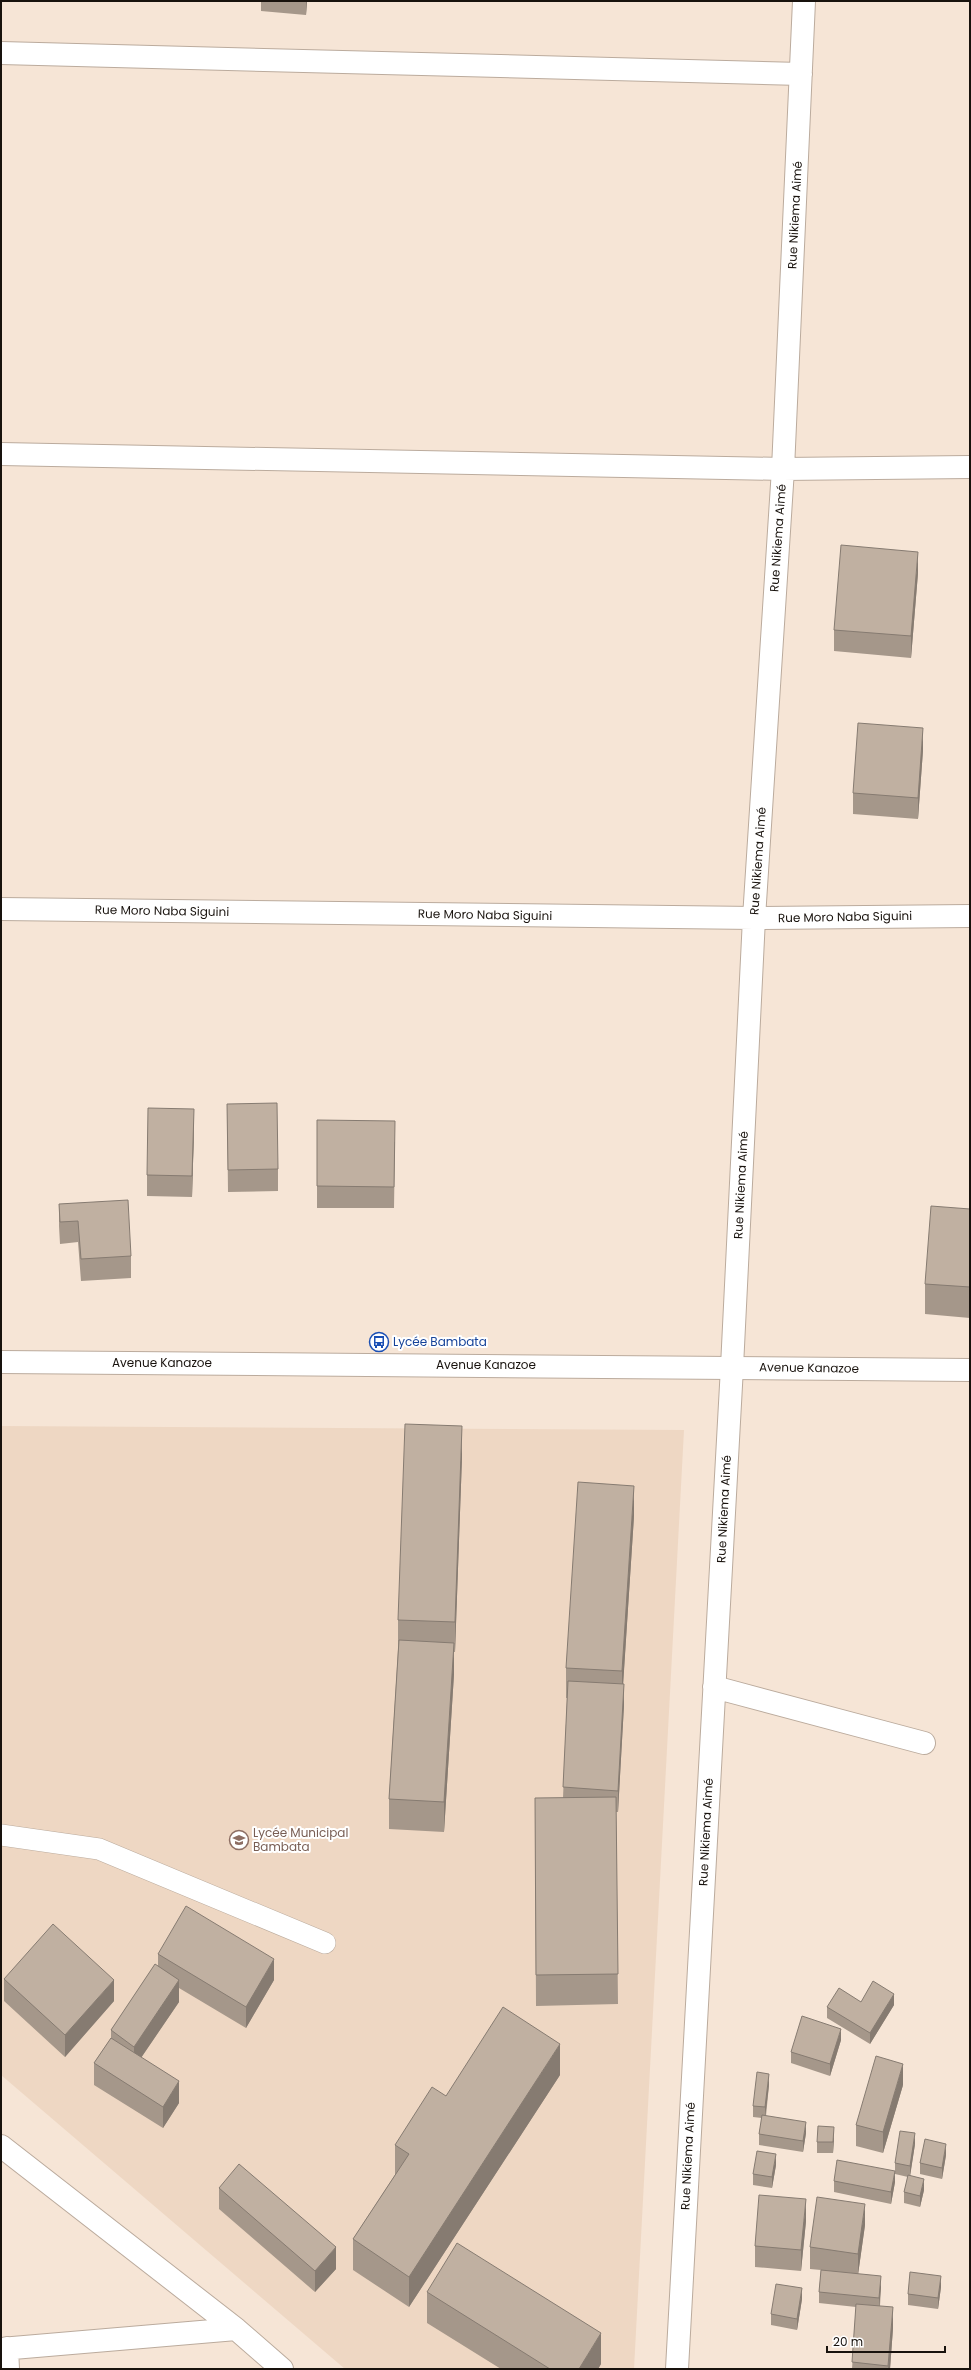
<svg xmlns="http://www.w3.org/2000/svg" width="971" height="2370" viewBox="0 0 971 2370" font-family="Poppins,sans-serif">
<style>
.built{fill:#eed7c3}
.lines{fill:none;stroke-linecap:round;stroke-linejoin:round}
.service-casing{stroke:#bbab9d;stroke-width:22}
.minor-casing{stroke:#bbab9d;stroke-width:24}
.tertiary-casing{stroke:#bbab9d;stroke-width:24}
.service{stroke:#fff;stroke-width:21}
.minor{stroke:#fff;stroke-width:22}
.tertiary{stroke:#fff;stroke-width:22}
.wall{fill:#a5978a}
.shaded-wall{fill:#867b71}
.building{fill:#c0b0a1;stroke:#867b71}
.labels{text-anchor:middle;stroke-width:4;stroke-linejoin:round;paint-order:stroke}
.street-label{font-size:12px;fill:#18120d;stroke:#fff}
.transit-label{font-size:12px;fill:#164399;stroke:#fff;text-anchor:start}
.education-label{font-size:12px;fill:#785e54;stroke:#fff;text-anchor:start}
</style>
<rect width="100%" height="100%" fill="#f6e5d6"/>
<path class="built" d="M 1,1426 L 684,1430 L 634,2369 L 345,2369 L 1,2075 Z"/>
<g class="lines">
<defs>
<path id="service" d="M 1,1835 L 99,1849 L 325,1943"/>
<path id="minor" d="M 1,53 L 801,74
M 1,454 L 783,469 L 970,467
M 1,909 L 754,918 L 970,916
M 714,1687 L 924,1743
M 1,2146 L 236,2329 L 282,2369
M 7,2348 L 8,2369
M 1,2349 L 236,2329
M 677,2369 L 732,1367 L 754,918 L 783,469 L 804,1"/>
<path id="tertiary" d="M 1,1362 L 970,1370"/>
</defs>
<use href="#service" class="service-casing"/>
<use href="#minor" class="minor-casing"/>
<use href="#tertiary" class="tertiary-casing"/>
<use href="#service" class="service"/>
<use href="#minor" class="minor"/>
<use href="#tertiary" class="tertiary"/>
</g>
<path class="wall" d="M 261,1 L 307,1 L 306,15 L 261,11 Z
M 918,573 L 911,658 L 834,651 L 834,630 Z
M 923,750 L 918,819 L 853,814 L 853,793 Z
M 227,1104 L 278,1169 L 278,1191 L 228,1192 Z
M 317,1120 L 395,1142 L 394,1208 L 317,1208 Z
M 194,1130 L 192,1197 L 147,1196 L 147,1175 Z
M 59,1204 L 131,1256 L 131,1278 L 81,1281 L 78,1242 L 60,1244 L 59,1226 Z
M 970,1209 L 970,1318 L 925,1314 L 925,1284 Z
M 462,1457 L 455,1652 L 454,1652 L 454,1674 L 444,1832 L 389,1829 L 389,1799 L 398,1650 L 398,1620 Z
M 634,1516 L 623,1684 L 624,1705 L 618,1812 L 616,1812 L 618,2004 L 536,2006 L 535,1798 L 563,1798 L 567,1698 L 566,1698 L 566,1668 Z
M 158,1954 L 274,1980 L 246,2028 L 179,1988 L 179,2002 L 141,2058 L 179,2103 L 163,2128 L 94,2085 L 94,2063 L 111,2038 L 111,2030 L 158,1966 Z
M 4,1979 L 114,2001 L 65,2057 L 4,2001 Z
M 861,2002 L 894,2005 L 870,2044 L 827,2018 L 827,2007 Z
M 841,2040 L 830,2076 L 791,2063 L 791,2052 Z
M 560,2075 L 409,2307 L 353,2270 L 353,2239 L 395,2175 L 395,2145 L 446,2096 Z
M 769,2085 L 766,2116 L 806,2133 L 803,2152 L 759,2145 L 759,2134 L 762,2118 L 753,2117 L 753,2106 Z
M 903,2085 L 883,2153 L 856,2146 L 856,2125 Z
M 834,2138 L 833,2153 L 817,2153 L 817,2142 Z
M 915,2144 L 910,2175 L 924,2190 L 920,2207 L 904,2203 L 904,2192 L 908,2177 L 895,2174 L 895,2163 Z
M 946,2155 L 942,2179 L 920,2174 L 920,2163 Z
M 776,2165 L 772,2188 L 753,2185 L 753,2174 Z
M 834,2181 L 895,2182 L 891,2204 L 834,2192 Z
M 219,2188 L 336,2269 L 315,2292 L 219,2209 Z
M 806,2221 L 801,2271 L 755,2267 L 755,2246 Z
M 865,2225 L 858,2274 L 881,2287 L 880,2306 L 893,2328 L 890,2369 L 852,2369 L 856,2307 L 819,2303 L 819,2292 L 821,2270 L 810,2269 L 810,2247 Z
M 941,2287 L 938,2309 L 908,2305 L 908,2294 Z
M 427,2292 L 601,2364 L 598,2369 L 501,2369 L 427,2323 Z
M 802,2299 L 797,2330 L 771,2325 L 771,2314 Z"/>
<path class="shaded-wall" d="M 306,1 L 307,1 L 306,15 Z
M 918,552 L 918,573 L 911,658 L 911,636 Z
M 923,728 L 923,750 L 918,819 L 918,798 Z
M 194,1109 L 194,1130 L 192,1197 L 192,1176 Z
M 462,1426 L 462,1457 L 455,1652 L 455,1622 Z
M 634,1486 L 634,1516 L 622,1702 L 622,1671 Z
M 454,1643 L 454,1674 L 444,1832 L 444,1802 Z
M 624,1684 L 624,1705 L 618,1812 L 618,1791 Z
M 274,1959 L 274,1980 L 246,2028 L 246,2007 Z
M 114,1980 L 114,2001 L 65,2057 L 65,2035 Z
M 179,1980 L 179,2002 L 134,2068 L 134,2047 Z
M 894,1994 L 894,2005 L 870,2044 L 870,2033 Z
M 841,2029 L 841,2040 L 830,2076 L 830,2064 Z
M 560,2044 L 560,2075 L 409,2307 L 409,2277 Z
M 903,2064 L 903,2085 L 883,2153 L 883,2132 Z
M 769,2074 L 769,2085 L 765,2118 L 765,2107 Z
M 179,2081 L 179,2103 L 163,2128 L 163,2107 Z
M 806,2122 L 806,2133 L 803,2152 L 803,2141 Z
M 834,2127 L 834,2138 L 833,2153 L 833,2142 Z
M 915,2133 L 915,2144 L 910,2177 L 910,2166 Z
M 946,2144 L 946,2155 L 942,2179 L 942,2168 Z
M 776,2154 L 776,2165 L 772,2188 L 772,2177 Z
M 895,2171 L 895,2182 L 891,2204 L 891,2192 Z
M 924,2179 L 924,2190 L 920,2207 L 920,2196 Z
M 806,2199 L 806,2221 L 801,2271 L 801,2250 Z
M 865,2204 L 865,2225 L 858,2275 L 858,2254 Z
M 336,2247 L 336,2269 L 315,2292 L 315,2271 Z
M 881,2276 L 881,2287 L 879,2309 L 879,2298 Z
M 941,2276 L 941,2287 L 938,2309 L 938,2298 Z
M 802,2288 L 802,2299 L 797,2330 L 797,2319 Z
M 893,2307 L 893,2328 L 890,2369 L 888,2369 Z
M 601,2333 L 601,2364 L 598,2369 L 579,2369 Z"/>
<path class="building" d="M 841,545 L 918,552 L 911,636 L 834,630 Z
M 858,723 L 923,728 L 918,798 L 853,793 Z
M 277,1103 L 278,1169 L 228,1170 L 227,1104 Z
M 148,1108 L 194,1109 L 192,1176 L 147,1175 Z
M 317,1120 L 395,1121 L 394,1187 L 317,1186 Z
M 128,1200 L 131,1256 L 81,1259 L 78,1221 L 60,1222 L 59,1204 Z
M 931,1206 L 970,1209 L 970,1287 L 925,1284 Z
M 405,1424 L 462,1426 L 455,1622 L 398,1620 Z
M 578,1482 L 634,1486 L 622,1671 L 566,1668 Z
M 399,1640 L 454,1643 L 444,1802 L 389,1799 Z
M 568,1681 L 624,1684 L 618,1791 L 563,1787 Z
M 616,1797 L 618,1974 L 536,1975 L 535,1798 Z
M 186,1906 L 274,1959 L 246,2007 L 158,1954 Z
M 53,1924 L 114,1980 L 65,2035 L 4,1979 Z
M 155,1964 L 179,1980 L 134,2047 L 111,2030 Z
M 873,1981 L 894,1994 L 870,2033 L 827,2007 L 839,1988 L 861,2002 Z
M 503,2007 L 560,2044 L 409,2277 L 353,2239 L 409,2154 L 395,2145 L 432,2087 L 446,2096 Z
M 802,2016 L 841,2029 L 830,2064 L 791,2052 Z
M 111,2038 L 179,2081 L 163,2107 L 94,2063 Z
M 876,2056 L 903,2064 L 883,2132 L 856,2125 Z
M 757,2072 L 769,2074 L 765,2107 L 753,2106 Z
M 762,2115 L 806,2122 L 803,2141 L 759,2134 Z
M 818,2126 L 834,2127 L 833,2142 L 817,2142 Z
M 900,2131 L 915,2133 L 910,2166 L 895,2163 Z
M 925,2139 L 946,2144 L 942,2168 L 920,2163 Z
M 757,2151 L 776,2154 L 772,2177 L 753,2174 Z
M 837,2160 L 895,2171 L 891,2192 L 834,2181 Z
M 239,2164 L 336,2247 L 315,2271 L 219,2188 Z
M 908,2175 L 924,2179 L 920,2196 L 904,2192 Z
M 759,2195 L 806,2199 L 801,2250 L 755,2246 Z
M 817,2197 L 865,2204 L 858,2254 L 810,2247 Z
M 457,2243 L 601,2333 L 579,2369 L 550,2369 L 427,2292 Z
M 821,2270 L 881,2276 L 879,2298 L 819,2292 Z
M 910,2272 L 941,2276 L 938,2298 L 908,2294 Z
M 776,2284 L 802,2288 L 797,2319 L 771,2314 Z
M 856,2304 L 893,2307 L 888,2366 L 852,2362 Z"/>
<defs>
<symbol id="bus-ring" viewBox="-11 -11 22 22"><circle r="9.5" fill="#fff" stroke="#1a4fb4" stroke-width="1.5"/><path d="M-5-6H5V4H4V6H2V4H-2V6H-4V4H-5ZM-3.5-4V0h7V-4ZM-3.5 1.2v1.5H-2V1.2ZM2 1.2v1.5H3.5V1.2Z" fill="#1a4fb4"/></symbol>
<symbol id="school-ring" viewBox="-11 -11 22 22"><circle r="9.5" fill="#fff" stroke="#8d6e63" stroke-width="1.5"/><path d="M0-5L7-2L0 1L-7-2ZM-4 1L0 2.5L4 1V4Q0 6-4 4Z" fill="#8d6e63"/></symbol>
</defs>
<g fill-rule="evenodd">
<use href="#bus-ring" x="368" y="1331" width="22" height="22"/>
<use href="#school-ring" x="228" y="1829" width="22" height="22"/>
</g>
<g class="labels">
<g class="street-label">
<text transform="translate(795 215) rotate(-87)" y="4">Rue Nikiema Aimé</text>
<text transform="translate(778 538) rotate(-86)" y="4">Rue Nikiema Aimé</text>
<text transform="translate(758 861) rotate(-86)" y="4">Rue Nikiema Aimé</text>
<text transform="translate(162 911) rotate(1)" y="4">Rue Moro Naba Siguini</text>
<text transform="translate(485 915) rotate(1)" y="4">Rue Moro Naba Siguini</text>
<text transform="translate(845 917) rotate(-1)" y="4">Rue Moro Naba Siguini</text>
<text transform="translate(741 1185) rotate(-87)" y="4">Rue Nikiema Aimé</text>
<text x="162" y="1367">Avenue Kanazoe</text>
<text x="486" y="1369">Avenue Kanazoe</text>
<text transform="translate(809 1368) rotate(1)" y="4">Avenue Kanazoe</text>
<text transform="translate(724 1509) rotate(-87)" y="4">Rue Nikiema Aimé</text>
<text transform="translate(706 1832) rotate(-87)" y="4">Rue Nikiema Aimé</text>
<text transform="translate(688 2156) rotate(-87)" y="4">Rue Nikiema Aimé</text>
</g>
<g class="transit-label">
<text x="393" y="1346">Lycée Bambata</text>
</g>
<g class="education-label">
<text x="253" y="1837">Lycée Municipal<tspan x="253" dy="14">Bambata</tspan></text>
</g>
</g>
<rect width="971" height="2370" fill="none" stroke="#18120d" stroke-width="4"/>
<path d="M827 2346v6h118v-6" fill="none" stroke="#18120d" stroke-width="2"/>
<text x="833" y="2346" font-size="12" fill="#18120d" stroke="#ffffff" stroke-width="3" paint-order="stroke">20 m</text>
</svg>
